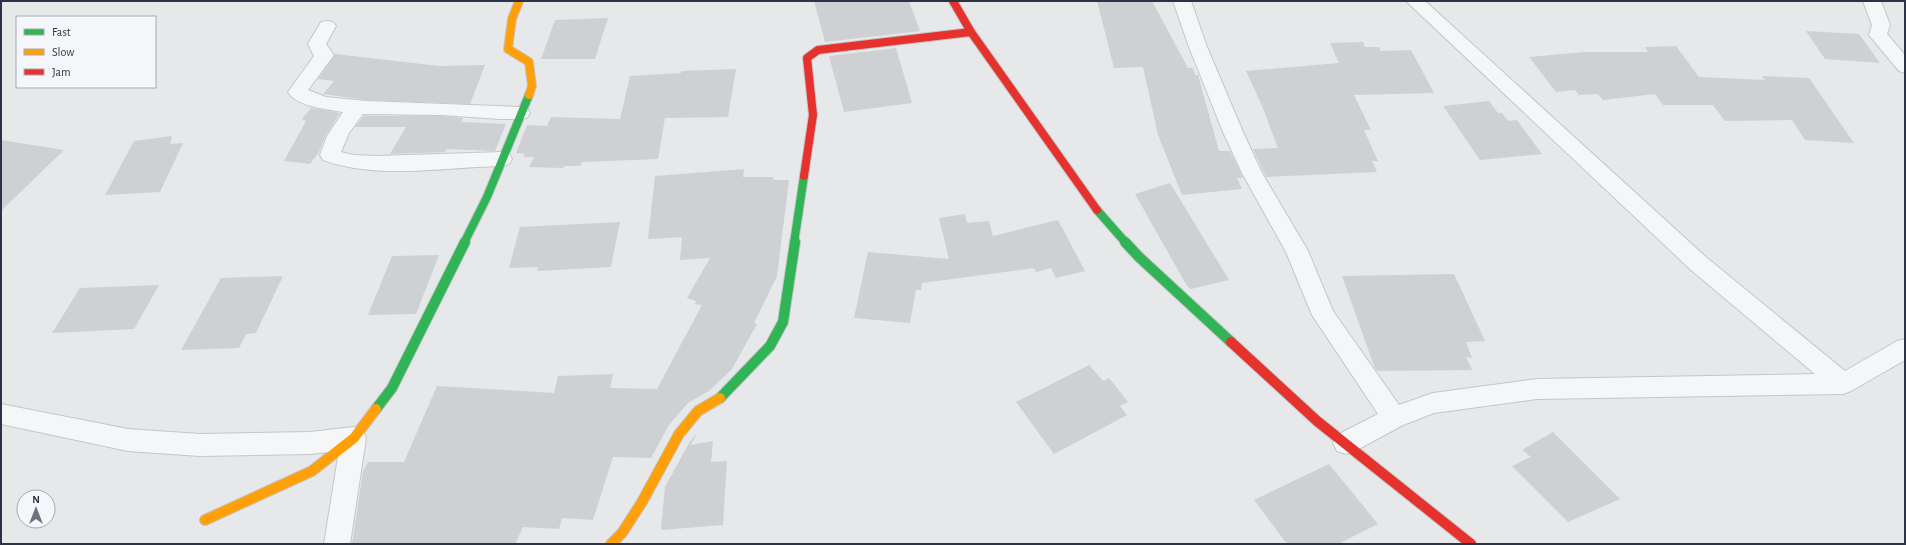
<svg xmlns="http://www.w3.org/2000/svg" width="1906" height="545" viewBox="0 0 1906 545" font-family="'Alegreya Sans',sans-serif">
<style>
.building{fill:#ced0d3}
.lines{fill:none;stroke-linecap:round;stroke-linejoin:round}
.street-casing{stroke:#c4c6c8;stroke-width:2}
.fast-far1-casing{stroke:#c4c6c8;stroke-width:10}
.fast-casing{stroke:#c4c6c8;stroke-width:12}
.slow-far1-casing{stroke:#c4c6c8;stroke-width:10}
.slow-casing{stroke:#c4c6c8;stroke-width:12}
.jam-far1-casing{stroke:#c4c6c8;stroke-width:10}
.jam-casing{stroke:#c4c6c8;stroke-width:12}
.street{fill:#f5f6f7;fill-rule:evenodd}
.fast-far1{stroke:#30b455;stroke-width:8}
.fast{stroke:#30b455;stroke-width:10}
.slow-far1{stroke:#ff9f0a;stroke-width:8}
.slow{stroke:#ff9f0a;stroke-width:10}
.jam-far1{stroke:#e5322d;stroke-width:8}
.jam{stroke:#e5322d;stroke-width:10}
</style>
<rect width="100%" height="100%" fill="#e6e8ea"/>
<path class="building" d="M 814,1 L 909,1 L 920,31 L 825,42 Z
M 1097,1 L 1152,1 L 1188,68 L 1193,68 L 1195,75 L 1198,75 L 1219,151 L 1230,151 L 1243,178 L 1237,178 L 1242,189 L 1182,195 L 1158,135 L 1143,67 L 1114,68 Z
M 608,18 L 595,59 L 541,59 L 555,20 Z
M 1806,31 L 1859,34 L 1880,63 L 1825,59 Z
M 1363,42 L 1365,47 L 1379,47 L 1381,51 L 1411,50 L 1434,93 L 1354,95 L 1371,130 L 1364,130 L 1378,161 L 1372,161 L 1377,172 L 1266,177 L 1253,149 L 1278,148 L 1262,106 L 1246,71 L 1339,63 L 1330,43 Z
M 1676,46 L 1699,77 L 1765,80 L 1762,76 L 1809,78 L 1854,143 L 1805,140 L 1792,120 L 1725,121 L 1713,105 L 1663,105 L 1655,94 L 1603,100 L 1598,94 L 1579,95 L 1575,90 L 1556,92 L 1529,57 L 1585,52 L 1648,52 L 1645,47 Z
M 896,48 L 912,103 L 844,112 L 829,56 Z
M 335,54 L 439,66 L 485,65 L 470,104 L 366,100 L 323,94 L 334,81 L 318,79 Z
M 736,69 L 728,117 L 665,118 L 658,159 L 582,162 L 580,166 L 564,166 L 563,168 L 529,167 L 534,157 L 523,157 L 525,154 L 516,153 L 527,125 L 547,126 L 551,117 L 620,119 L 630,76 L 681,73 L 681,71 Z
M 1489,101 L 1498,113 L 1502,113 L 1508,121 L 1517,120 L 1542,154 L 1480,160 L 1443,106 Z
M 311,108 L 340,113 L 326,135 L 319,152 L 310,164 L 284,161 L 306,121 L 302,119 Z
M 364,116 L 441,116 L 463,118 L 461,122 L 506,124 L 495,151 L 447,149 L 445,152 L 390,154 L 406,127 L 355,127 Z
M 172,136 L 170,144 L 183,143 L 160,192 L 105,195 L 134,141 Z
M 1,140 L 64,150 L 1,211 Z
M 744,169 L 743,177 L 773,177 L 773,180 L 789,180 L 777,276 L 754,323 L 757,324 L 732,369 L 709,391 L 688,403 L 669,425 L 651,458 L 613,457 L 593,520 L 562,518 L 559,529 L 523,527 L 515,544 L 352,544 L 363,471 L 368,462 L 404,462 L 437,386 L 554,393 L 558,376 L 613,374 L 610,388 L 657,389 L 702,305 L 695,304 L 696,301 L 687,298 L 710,258 L 680,260 L 682,237 L 648,239 L 655,176 Z
M 1170,183 L 1229,280 L 1191,289 L 1187,286 L 1135,194 Z
M 965,214 L 967,223 L 989,221 L 993,236 L 1058,220 L 1085,271 L 1056,278 L 1051,268 L 1036,272 L 1034,268 L 922,283 L 921,290 L 916,290 L 910,323 L 854,318 L 868,252 L 949,259 L 939,218 Z
M 620,222 L 611,267 L 537,271 L 538,267 L 509,268 L 520,227 Z
M 439,255 L 416,314 L 368,315 L 392,256 Z
M 1454,274 L 1485,341 L 1466,342 L 1472,358 L 1466,357 L 1472,370 L 1377,371 L 1374,366 L 1342,276 Z
M 283,276 L 256,333 L 246,334 L 239,348 L 181,350 L 221,278 Z
M 159,285 L 134,329 L 52,333 L 80,288 Z
M 1089,365 L 1103,381 L 1109,378 L 1128,402 L 1120,406 L 1127,415 L 1054,454 L 1016,402 Z
M 1553,432 L 1620,499 L 1568,522 L 1512,466 L 1531,457 L 1522,450 Z
M 697,433 L 691,445 L 713,441 L 711,462 L 727,461 L 723,525 L 661,530 L 665,487 L 689,443 Z
M 1329,464 L 1378,524 L 1338,544 L 1287,544 L 1254,500 Z"/>
<g class="lines">
<defs>
<path id="street" d="M 1173,1 L 1191,1 L 1207,47 L 1243,132 L 1262,173 L 1308,251 L 1333,311 L 1399,405 L 1433,393 L 1537,379 L 1815,374 L 1691,270 L 1406,1 L 1425,1 L 1707,258 L 1845,371 L 1897,341 L 1905,339 L 1905,360 L 1851,391 L 1843,394 L 1537,399 L 1434,413 L 1403,425 L 1355,451 L 1346,454 L 1337,451 L 1333,443 L 1337,435 L 1378,414 L 1312,315 L 1286,252 L 1242,173 L 1223,132 L 1189,47 Z
M 1863,1 L 1881,1 L 1890,25 L 1887,34 L 1905,55 L 1905,73 L 1899,71 L 1869,35 L 1872,25 Z
M 327,21 L 333,22 L 336,26 L 326,44 L 334,55 L 308,90 L 326,97 L 366,101 L 520,107 L 527,108 L 530,113 L 527,118 L 520,119 L 500,119 L 441,115 L 363,114 L 349,133 L 341,152 L 353,155 L 377,156 L 502,152 L 509,154 L 512,159 L 509,164 L 502,166 C 445,167 377,180 323,160 L 320,155 L 327,136 L 343,112 C 327,109 297,107 288,92 L 314,56 L 308,44 L 321,22 Z
M 1,404 L 128,429 L 200,434 L 310,432 L 354,427 L 363,430 L 366,438 L 350,544 L 324,544 L 339,451 L 310,454 L 200,456 L 128,451 L 1,424 Z"/>
<path id="fast-far1" d="M 1097,210 L 1126,243
M 464,243 L 487,197 L 529,95
M 794,243 L 804,176"/>
<path id="fast" d="M 1125,242 L 1139,257 L 1231,342
M 720,398 L 770,346 L 783,322 L 795,242
M 376,409 L 392,388 L 465,242"/>
<path id="slow-far1" d="M 519,1 L 512,19 L 508,49 L 529,62 L 532,86 L 529,95"/>
<path id="slow" d="M 205,520 L 312,471 L 354,438 L 376,409
M 611,544 L 622,533 L 642,502 L 679,434 L 698,411 L 720,398"/>
<path id="jam-far1" d="M 953,1 L 971,32 L 1097,210
M 804,176 L 813,115 L 807,58 L 818,50 L 971,32"/>
<path id="jam" d="M 1231,342 L 1317,421 L 1471,544"/>
</defs>
<use href="#street" class="street-casing"/>
<use href="#fast-far1" class="fast-far1-casing"/>
<use href="#fast" class="fast-casing"/>
<use href="#slow-far1" class="slow-far1-casing"/>
<use href="#slow" class="slow-casing"/>
<use href="#jam-far1" class="jam-far1-casing"/>
<use href="#jam" class="jam-casing"/>
<use href="#street" class="street"/>
<use href="#fast-far1" class="fast-far1"/>
<use href="#fast" class="fast"/>
<use href="#slow-far1" class="slow-far1"/>
<use href="#slow" class="slow"/>
<use href="#jam-far1" class="jam-far1"/>
<use href="#jam" class="jam"/>
</g>
<rect width="1906" height="545" fill="none" stroke="#2b3445" stroke-width="4"/>
<rect x="16" y="16" width="140" height="72" fill="#f4f6f9" stroke="#a4a8b1"/>
<rect x="24" y="29" width="20" height="6" fill="#30b455" stroke="#a4a8b1"/>
<text x="52" y="36" font-size="12" fill="#2b3445">Fast</text>
<rect x="24" y="49" width="20" height="6" fill="#ff9f0a" stroke="#a4a8b1"/>
<text x="52" y="56" font-size="12" fill="#2b3445">Slow</text>
<rect x="24" y="69" width="20" height="6" fill="#e5322d" stroke="#a4a8b1"/>
<text x="52" y="76" font-size="12" fill="#2b3445">Jam</text>
<g transform="translate(36 509)"><circle r="19" fill="#f4f6f9" stroke="#a4a8b1"/>
<path d="M0-3L7 15L0 10L-7 15Z" fill="#6c737f"/>
<text y="-6" font-size="11" font-weight="bold" text-anchor="middle" fill="#2b3445">N</text>
</g>
</svg>
